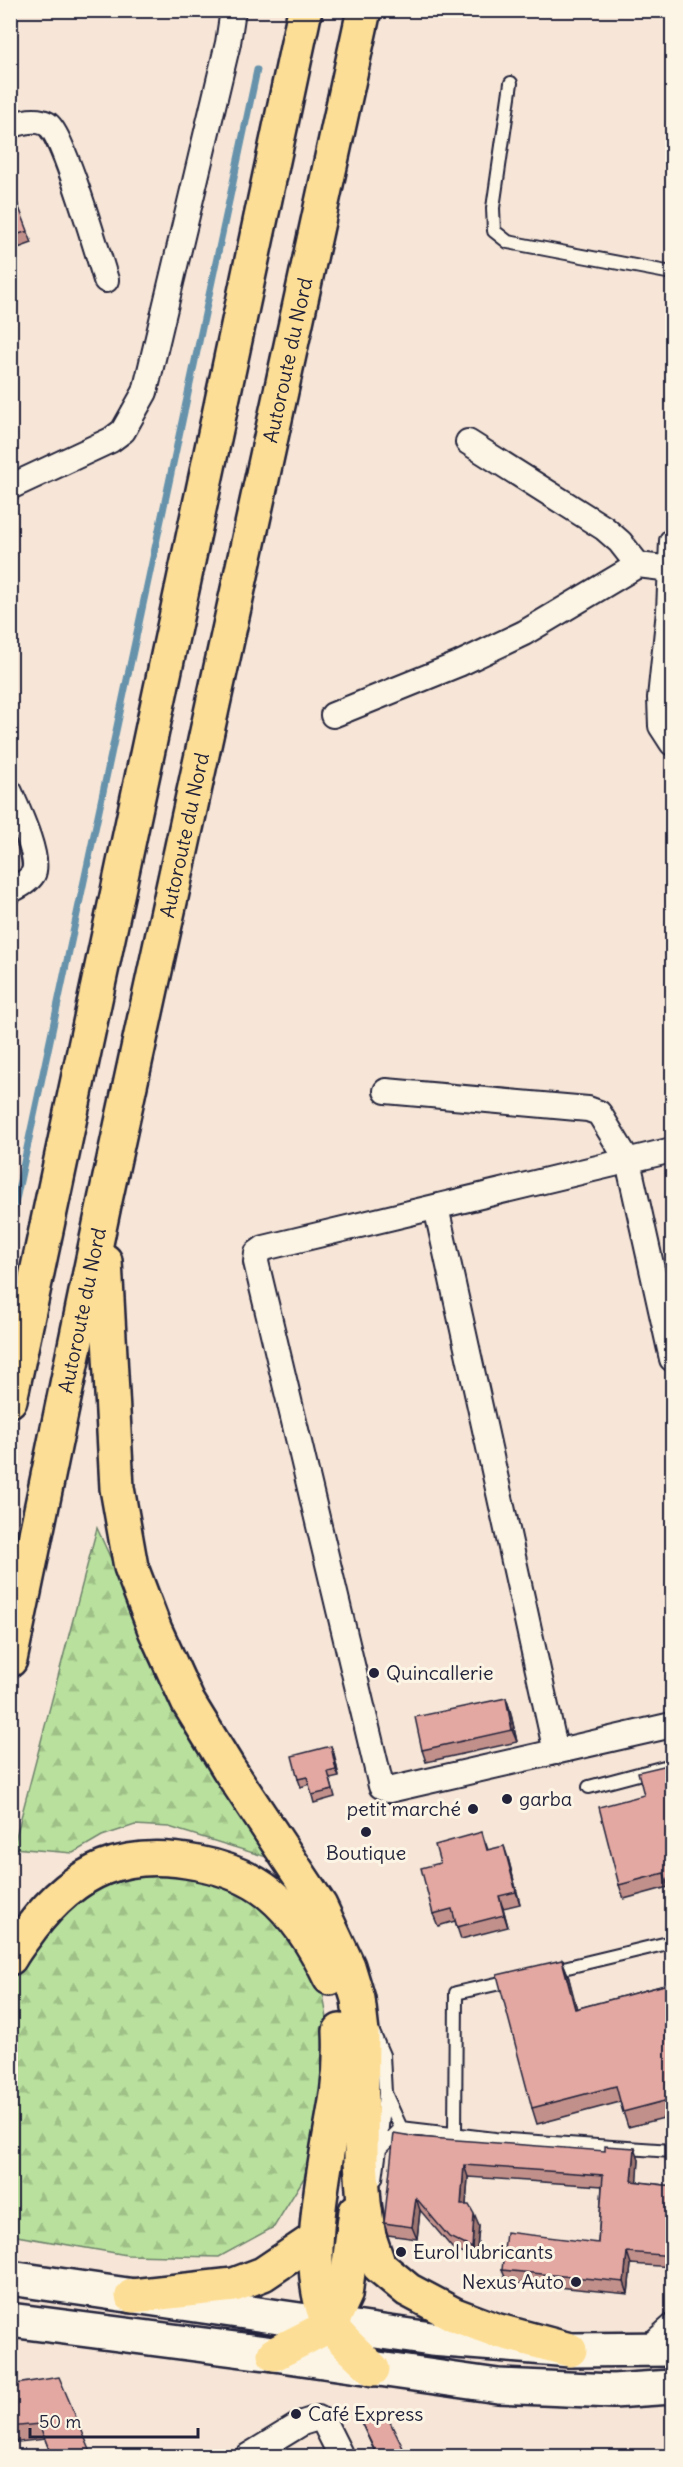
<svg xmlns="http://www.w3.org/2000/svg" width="683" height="2467" viewBox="0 0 683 2467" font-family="Delius,sans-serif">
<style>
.forest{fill:url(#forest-firs);stroke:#6e826c;stroke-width:1.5}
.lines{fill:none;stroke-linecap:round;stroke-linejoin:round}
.stream{stroke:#6692ab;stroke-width:7}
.lane-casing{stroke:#22223b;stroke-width:16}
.street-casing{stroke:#22223b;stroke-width:28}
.secondary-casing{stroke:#22223b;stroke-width:38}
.highway-casing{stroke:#22223b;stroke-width:38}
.lane{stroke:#fcf5e5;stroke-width:12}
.street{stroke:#fcf5e5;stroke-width:24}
.secondary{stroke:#fcf5e5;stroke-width:33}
.highway{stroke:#fdde96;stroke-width:33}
.wall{fill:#c2908a;stroke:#22223b;stroke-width:1.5}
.shaded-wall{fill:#9e7671;stroke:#22223b;stroke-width:1.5}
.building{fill:#e2a8a1;stroke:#22223b;stroke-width:1.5}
.poi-dot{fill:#22223b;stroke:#fcf5e5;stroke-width:2}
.labels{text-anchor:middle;stroke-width:6;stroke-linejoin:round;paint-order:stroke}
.street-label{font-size:20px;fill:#22223b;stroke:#fcf5e5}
.poi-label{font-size:20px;fill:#22223b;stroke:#fcf5e5;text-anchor:start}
</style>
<defs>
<pattern id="forest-firs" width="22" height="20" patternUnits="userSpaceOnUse" patternTransform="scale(1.5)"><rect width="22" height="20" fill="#b9e19d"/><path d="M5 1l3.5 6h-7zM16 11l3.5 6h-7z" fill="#9fc188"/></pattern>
</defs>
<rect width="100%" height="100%" fill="#f7e6d7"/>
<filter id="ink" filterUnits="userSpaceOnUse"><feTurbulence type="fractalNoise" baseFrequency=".0167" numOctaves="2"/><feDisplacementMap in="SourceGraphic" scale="12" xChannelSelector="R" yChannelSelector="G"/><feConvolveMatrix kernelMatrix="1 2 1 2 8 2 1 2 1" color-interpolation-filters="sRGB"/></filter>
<g filter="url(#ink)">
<path class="forest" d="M 97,1528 L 152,1650 L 276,1860 L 169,1827 L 135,1825 L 102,1836 L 73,1853 L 13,1848 Z
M 179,1867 L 268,1906 L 322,1988 L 331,2043 L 319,2124 L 304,2178 L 274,2227 L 219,2257 L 127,2255 L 11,2235 L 10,1984 L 24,1955 L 49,1919 L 105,1876 Z"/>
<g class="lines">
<path class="stream" d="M 10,1228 L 257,70"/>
<defs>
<path id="lane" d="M 511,83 L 493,208 L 494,231 L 508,242 L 672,273
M 589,1787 L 672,1765
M 551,1971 L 672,1942
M 372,2030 L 383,2055 L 385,2093 L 401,2128
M 401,2128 L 495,2139 L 672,2151
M 455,2135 L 456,1993 L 514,1980
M 380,2149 L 385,2093
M 376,2179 L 380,2149 L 401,2128
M 646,2342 L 672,2319"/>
<path id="street" d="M 10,126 C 21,122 37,118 47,124 C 63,133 98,255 106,280
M 468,442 L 604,528 L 620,542 L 638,565 L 671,569
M 10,487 L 111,440 L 123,431 L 145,392 L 228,43 L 233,10
M 672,541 L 669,611 L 660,698 L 661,726 L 672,743
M 333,715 L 459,664 L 524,633 L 638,565
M 10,792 C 17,808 41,859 33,874 C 28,882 19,886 10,891
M 386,1091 L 588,1109 L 599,1113 L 628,1161 L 672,1359
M 672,1150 L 264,1248 L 257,1253 L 256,1262 L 381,1786 L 389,1790 L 672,1725
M 436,1207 L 556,1752
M 248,2456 L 302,2423 L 318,2418 L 324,2422 L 341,2456"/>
<path id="secondary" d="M 10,2278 L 431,2339 L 570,2350 L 672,2349
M 10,2320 L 274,2354 L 498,2386 L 613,2391 L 672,2387"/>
<g id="highway">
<path d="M 105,1261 L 117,1488 L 131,1567 L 155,1630 L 188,1702 L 229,1769 L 320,1906 L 348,1966 L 358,1999 L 362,2033 L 361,2161 L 364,2203 L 369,2237 L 379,2266 L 408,2290 L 455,2315 L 495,2330 L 570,2350"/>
<path d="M 10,1400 L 305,10"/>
<path id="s1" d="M 10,1660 L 104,1205 L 364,10"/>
<path d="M 10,1958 C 16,1947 24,1938 31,1928 C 76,1869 125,1848 198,1863 C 224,1868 249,1877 269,1893 C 297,1916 315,1946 330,1978"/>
<path d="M 340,2031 C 341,2052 340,2074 337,2095 C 328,2154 298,2275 331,2326 C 342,2341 359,2355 373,2369"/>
<path d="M 132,2296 L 234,2285 L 263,2274 L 315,2239"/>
<path d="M 274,2354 L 331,2325 L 345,2295 L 356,2211"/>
</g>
</defs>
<use href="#lane" class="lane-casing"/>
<use href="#street" class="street-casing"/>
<use href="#secondary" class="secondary-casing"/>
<use href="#highway" class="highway-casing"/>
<use href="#lane" class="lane"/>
<use href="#street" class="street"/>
<use href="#secondary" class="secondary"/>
<use href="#highway" class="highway"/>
</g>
<path class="wall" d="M 10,184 L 32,243 L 10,251 Z
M 506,1698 L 510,1710 L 517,1742 L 426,1762 L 422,1750 Z
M 334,1754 L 339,1777 L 330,1779 L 335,1797 L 314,1803 L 309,1784 L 301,1787 L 298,1779 Z
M 672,1764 L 672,1902 L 668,1887 L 624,1899 L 619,1885 L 644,1795 Z
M 486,1844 L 488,1850 L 508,1858 L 520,1904 L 503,1908 L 508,1927 L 461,1939 L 455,1921 L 438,1926 L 433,1914 L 440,1863 Z
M 562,1960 L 568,1975 L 576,2009 L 672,1983 L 672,2116 L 628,2127 L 620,2102 L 537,2124 L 532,2108 Z
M 417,2137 L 639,2160 L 637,2182 L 672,2186 L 672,2267 L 631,2264 L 628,2294 L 507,2282 L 502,2270 L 598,2243 L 602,2186 L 468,2177 L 466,2205 L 479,2226 L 476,2260 L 453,2249 L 420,2210 L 417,2239 L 388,2235 L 384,2223 Z
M 10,2385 L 93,2457 L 52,2457 L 45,2439 L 10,2443 Z
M 362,2424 L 405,2452 L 406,2457 L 377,2457 Z"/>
<path class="shaded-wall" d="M 506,1698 L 510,1710 L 517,1742 L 512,1730 Z
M 331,1746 L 334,1754 L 339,1777 L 336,1770 Z
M 504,1846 L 508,1858 L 520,1904 L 516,1892 Z
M 499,1896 L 503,1908 L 508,1927 L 504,1915 Z
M 562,1960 L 568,1975 L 581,2024 L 575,2009 Z
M 635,2148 L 639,2160 L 637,2193 L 632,2181 Z
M 464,2165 L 468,2177 L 465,2217 L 461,2205 Z
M 416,2198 L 420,2210 L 417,2239 L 412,2227 Z
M 474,2214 L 479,2226 L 476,2260 L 472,2248 Z
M 627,2252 L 631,2264 L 628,2294 L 624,2282 Z"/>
<path class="building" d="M 10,184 L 28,231 L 10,237 Z
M 506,1698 L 512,1730 L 422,1750 L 415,1717 Z
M 331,1746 L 336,1770 L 328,1772 L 333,1790 L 312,1795 L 307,1777 L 298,1779 L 292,1756 Z
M 672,1764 L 672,1890 L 669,1891 L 664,1873 L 619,1885 L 599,1807 L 644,1795 L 638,1772 Z
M 482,1832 L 487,1850 L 504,1846 L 516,1892 L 499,1896 L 504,1915 L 457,1927 L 452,1909 L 433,1914 L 421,1868 L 440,1863 L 435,1845 Z
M 562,1960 L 575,2009 L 672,1983 L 672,2099 L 623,2112 L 616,2086 L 532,2108 L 497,1975 Z
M 394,2133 L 417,2137 L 605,2151 L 605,2146 L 635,2148 L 632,2181 L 672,2186 L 672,2256 L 627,2252 L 624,2282 L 502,2270 L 506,2232 L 598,2243 L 603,2175 L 464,2165 L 461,2205 L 469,2205 L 474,2214 L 472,2248 L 449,2237 L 416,2198 L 412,2227 L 384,2223 Z
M 59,2377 L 93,2457 L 52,2457 L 39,2424 L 10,2427 L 10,2385 Z
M 385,2412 L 405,2452 L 401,2454 L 402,2457 L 378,2457 L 362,2424 Z"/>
</g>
<g class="poi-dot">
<circle cx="374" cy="1673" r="6"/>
<circle cx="507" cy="1799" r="6"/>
<circle cx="473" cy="1809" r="6"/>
<circle cx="366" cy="1832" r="6"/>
<circle cx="401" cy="2252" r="6"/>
<circle cx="576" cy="2282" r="6"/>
<circle cx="296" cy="2414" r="6"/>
</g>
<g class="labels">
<g class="street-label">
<text dy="7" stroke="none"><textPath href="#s1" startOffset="1329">Autoroute du Nord</textPath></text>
<text dy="7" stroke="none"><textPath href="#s1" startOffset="843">Autoroute du Nord</textPath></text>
<text dy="7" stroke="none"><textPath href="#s1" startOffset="357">Autoroute du Nord</textPath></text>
</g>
<g class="poi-label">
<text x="386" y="1680">Quincallerie</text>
<text x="519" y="1806">garba</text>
<text x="461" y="1816" text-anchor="end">petit marché</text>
<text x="366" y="1860" text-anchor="middle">Boutique</text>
<text x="413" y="2259">Eurol lubricants</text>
<text x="564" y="2289" text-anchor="end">Nexus Auto</text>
<text x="308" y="2421">Café Express</text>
</g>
</g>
<rect width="683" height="2467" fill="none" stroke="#fcf5e5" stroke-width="36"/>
<rect x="18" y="18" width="647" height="2431" fill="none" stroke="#22223b" stroke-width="2" filter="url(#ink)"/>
<path d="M30 2428v9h168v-9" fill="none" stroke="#22223b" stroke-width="3"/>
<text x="39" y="2428" font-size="18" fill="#22223b" stroke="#fcf5e5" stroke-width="4.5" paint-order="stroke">50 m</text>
</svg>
